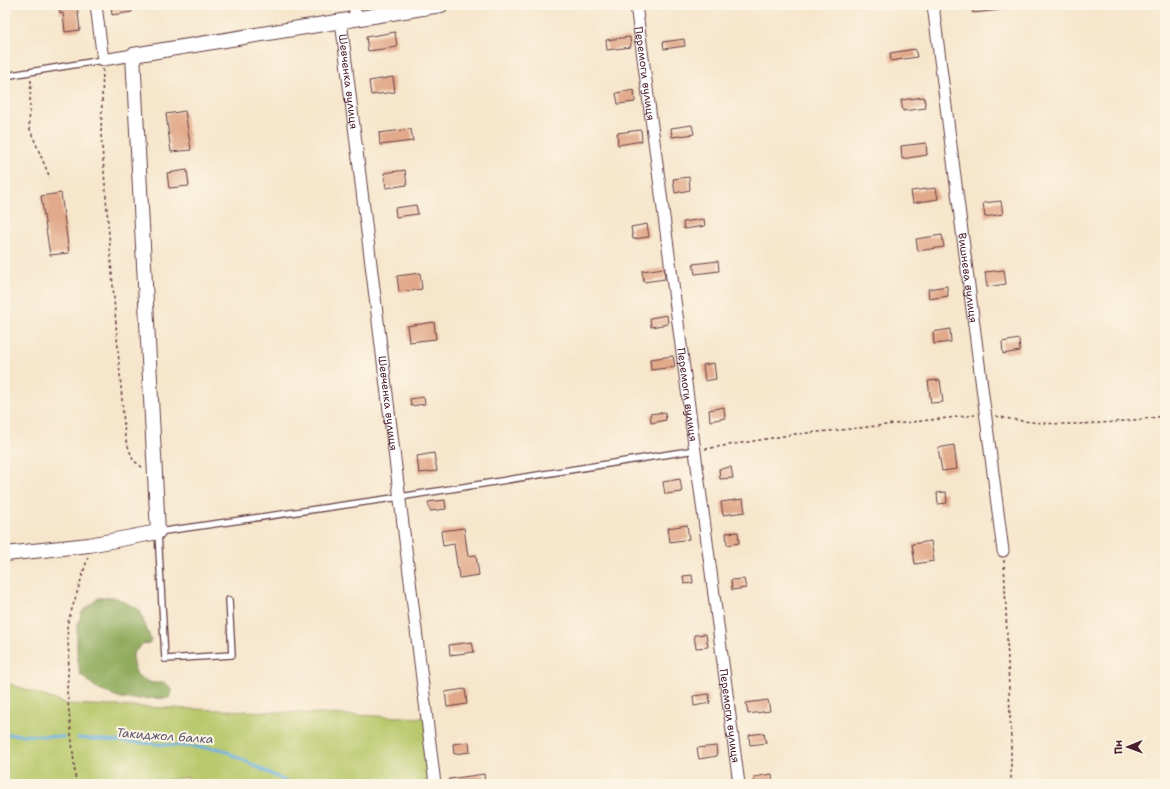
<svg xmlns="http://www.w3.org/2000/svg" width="1170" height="789" viewBox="0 0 1170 789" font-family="'Shantell Sans',sans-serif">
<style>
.green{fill:#b8c86b;stroke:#81744b}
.forest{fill:#92ac5f;stroke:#6e6645}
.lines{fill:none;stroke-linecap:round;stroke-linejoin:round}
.stream{stroke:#6cb1e2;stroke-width:3}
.building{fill:#e2a98a}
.service-casing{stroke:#643d43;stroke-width:8}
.minor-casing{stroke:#643d43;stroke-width:13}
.tertiary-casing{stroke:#643d43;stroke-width:16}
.path{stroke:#643d43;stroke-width:1.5;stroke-dasharray:3 3;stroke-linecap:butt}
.service{stroke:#fff;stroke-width:5.5}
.minor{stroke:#fff;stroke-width:11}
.tertiary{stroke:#fff;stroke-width:14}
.labels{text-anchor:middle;stroke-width:4;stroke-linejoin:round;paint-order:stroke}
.street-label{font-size:11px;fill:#4a1f2b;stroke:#fcf5e5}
.water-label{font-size:12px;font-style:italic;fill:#56526b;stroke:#fcf5e5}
</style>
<rect width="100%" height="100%" fill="#fcf5e5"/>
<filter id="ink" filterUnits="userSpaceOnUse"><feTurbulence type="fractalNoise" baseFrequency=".025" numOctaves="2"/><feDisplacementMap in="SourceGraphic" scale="8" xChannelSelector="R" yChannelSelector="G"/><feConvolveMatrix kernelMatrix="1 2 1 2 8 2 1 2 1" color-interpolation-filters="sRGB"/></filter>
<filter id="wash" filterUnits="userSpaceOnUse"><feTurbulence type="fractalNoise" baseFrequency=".012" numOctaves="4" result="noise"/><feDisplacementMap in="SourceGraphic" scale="16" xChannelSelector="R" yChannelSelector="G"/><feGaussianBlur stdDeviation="0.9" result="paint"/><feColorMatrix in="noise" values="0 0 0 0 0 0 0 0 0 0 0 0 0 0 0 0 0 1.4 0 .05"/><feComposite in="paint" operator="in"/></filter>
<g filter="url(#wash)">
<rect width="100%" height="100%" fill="#f6e6cc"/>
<path class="green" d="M 5,682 L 66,704 L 427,718 L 435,784 L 196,784 L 187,777 L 144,784 L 5,784 Z"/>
<path class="forest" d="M 115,597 L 139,610 L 151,640 L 150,643 L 143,644 L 133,653 L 133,665 L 138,677 L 152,683 L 166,683 L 172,689 L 169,698 L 124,699 L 99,690 L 80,674 L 77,653 L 77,628 L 82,612 L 98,598 Z"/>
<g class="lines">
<path class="stream" d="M 5,734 L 64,737
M 78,738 L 221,749 L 291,784"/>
</g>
<g id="blocks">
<path class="building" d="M 59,5 L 77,5 L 80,30 L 65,32 L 63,13 L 60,14 Z
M 111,5 L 131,5 L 132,12 L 112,15 Z
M 972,5 L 1000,5 L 1001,10 L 973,13 Z
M 395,32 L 397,47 L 368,51 L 366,37 Z
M 630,37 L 631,47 L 607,50 L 606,40 Z
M 684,39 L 685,46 L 664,49 L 663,42 Z
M 915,49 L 917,57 L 891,61 L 890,53 Z
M 393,77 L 395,92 L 371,95 L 369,81 Z
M 634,90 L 635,102 L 618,104 L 616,93 Z
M 924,97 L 926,108 L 903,111 L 901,100 Z
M 185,111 L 191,150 L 171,152 L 166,114 Z
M 692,125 L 694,134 L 672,137 L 671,128 Z
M 411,129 L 413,141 L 380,145 L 379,133 Z
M 641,130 L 642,141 L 618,145 L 617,133 Z
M 926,143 L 927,155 L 902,159 L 901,146 Z
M 187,170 L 189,186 L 169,188 L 167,173 Z
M 405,170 L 407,185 L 386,188 L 384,173 Z
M 689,177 L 690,190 L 675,193 L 673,179 Z
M 936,188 L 938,199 L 913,203 L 911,191 Z
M 61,193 L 69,253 L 50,255 L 41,196 Z
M 1001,201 L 1003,214 L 985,217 L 983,203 Z
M 416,205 L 418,214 L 396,217 L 395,208 Z
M 704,219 L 705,226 L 684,229 L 683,222 Z
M 647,224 L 649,237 L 633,239 L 631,227 Z
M 942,235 L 944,247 L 918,251 L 916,239 Z
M 718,261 L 719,271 L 695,274 L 693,264 Z
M 664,268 L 665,279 L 644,282 L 642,271 Z
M 1004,270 L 1006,284 L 987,287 L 985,272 Z
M 420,273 L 422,289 L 399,292 L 397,276 Z
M 947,286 L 948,296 L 929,299 L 928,289 Z
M 667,315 L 668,324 L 651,327 L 650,318 Z
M 434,322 L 436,339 L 409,342 L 407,326 Z
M 950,329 L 951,342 L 934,344 L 933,332 Z
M 1019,339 L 1020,351 L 1003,354 L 1002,342 Z
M 673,356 L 675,367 L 651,370 L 650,359 Z
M 714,363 L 716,379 L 705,381 L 703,365 Z
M 940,380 L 943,402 L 931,403 L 928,381 Z
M 424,397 L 425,404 L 411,406 L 410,399 Z
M 724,407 L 725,418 L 710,421 L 709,410 Z
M 665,412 L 666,420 L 651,423 L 650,414 Z
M 954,445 L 957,469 L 942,471 L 938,448 Z
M 434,453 L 437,471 L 419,473 L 417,456 Z
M 731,467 L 733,478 L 720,479 L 719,469 Z
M 680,479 L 682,492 L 665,494 L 663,482 Z
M 946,492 L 947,503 L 938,504 L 937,493 Z
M 743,499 L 745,512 L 723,515 L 721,502 Z
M 445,500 L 446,509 L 430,511 L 428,502 Z
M 687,525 L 689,539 L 670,542 L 668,528 Z
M 464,528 L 468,556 L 476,555 L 479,575 L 459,578 L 454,544 L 443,546 L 441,531 Z
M 738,532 L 739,543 L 727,545 L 726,533 Z
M 931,541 L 934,561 L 915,564 L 912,544 Z
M 692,575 L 693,583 L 684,584 L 683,576 Z
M 744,579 L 746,588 L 732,590 L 731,580 Z
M 706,634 L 708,647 L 696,648 L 694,635 Z
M 472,642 L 474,652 L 450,655 L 449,645 Z
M 465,689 L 467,704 L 447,707 L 445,692 Z
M 709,694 L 710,703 L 694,706 L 693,696 Z
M 768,700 L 770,711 L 748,714 L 746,703 Z
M 764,733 L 766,743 L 750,745 L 749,735 Z
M 469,742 L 470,752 L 454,754 L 453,744 Z
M 716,746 L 717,756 L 699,759 L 697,748 Z
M 484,774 L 485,784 L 450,784 L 449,779 Z
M 772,774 L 773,784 L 755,784 L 754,777 Z"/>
</g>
</g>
<g filter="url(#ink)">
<use href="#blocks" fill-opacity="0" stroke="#643d43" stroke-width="1"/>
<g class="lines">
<defs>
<path id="service" d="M 5,76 L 103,60
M 229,600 L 232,655 L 165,659 L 158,532 L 400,497 L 695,450"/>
<g id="minor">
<path d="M 96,5 L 103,60 L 133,55"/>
<path d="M 354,5 L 356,19"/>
<path id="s1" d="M 636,5 L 739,784"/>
<path id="s2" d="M 933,5 L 1003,551"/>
<path id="s3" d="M 341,21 L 435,784"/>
</g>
<path id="tertiary" d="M 5,554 L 89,545 L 158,532 L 133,55 L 441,5"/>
</defs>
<use href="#service" class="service-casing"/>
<use href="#minor" class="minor-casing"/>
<use href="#tertiary" class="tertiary-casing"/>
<path class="path" d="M 103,69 L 101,134 L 125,438 L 133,460 L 143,468
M 31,80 L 29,127 L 50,178
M 996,416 C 1051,429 1109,424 1165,416
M 705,449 L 796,434 L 841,430 L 975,415
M 1004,560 L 1011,740 L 1011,784
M 76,784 L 67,691 L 69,657 L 67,625 L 88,557"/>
<use href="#service" class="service"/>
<use href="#minor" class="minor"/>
<use href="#tertiary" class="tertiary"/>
</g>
</g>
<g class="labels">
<g class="street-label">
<text dy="4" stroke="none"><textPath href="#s1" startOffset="69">Перемоги вулиця</textPath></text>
<text dy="4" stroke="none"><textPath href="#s3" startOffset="61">Шевченка вулиця</textPath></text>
<text dy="4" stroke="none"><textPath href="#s2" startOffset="275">Вишнева вулиця</textPath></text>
<text dy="4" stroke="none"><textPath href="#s1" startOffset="393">Перемоги вулиця</textPath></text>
<text dy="4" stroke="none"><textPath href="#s3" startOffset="385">Шевченка вулиця</textPath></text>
<text dy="4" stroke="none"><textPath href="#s1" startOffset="717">Перемоги вулиця</textPath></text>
</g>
<g class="water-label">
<text transform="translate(165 736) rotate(4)" y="4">Такиджол балка</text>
</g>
</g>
<rect width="1170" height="789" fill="none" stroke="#fcf5e5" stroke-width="20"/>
<g transform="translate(1128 747) rotate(269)" stroke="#fcf5e5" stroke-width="3" paint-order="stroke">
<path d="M0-3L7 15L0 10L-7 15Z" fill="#4a1f2b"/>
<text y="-6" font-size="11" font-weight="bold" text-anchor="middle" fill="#4a1f2b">Пн</text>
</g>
</svg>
